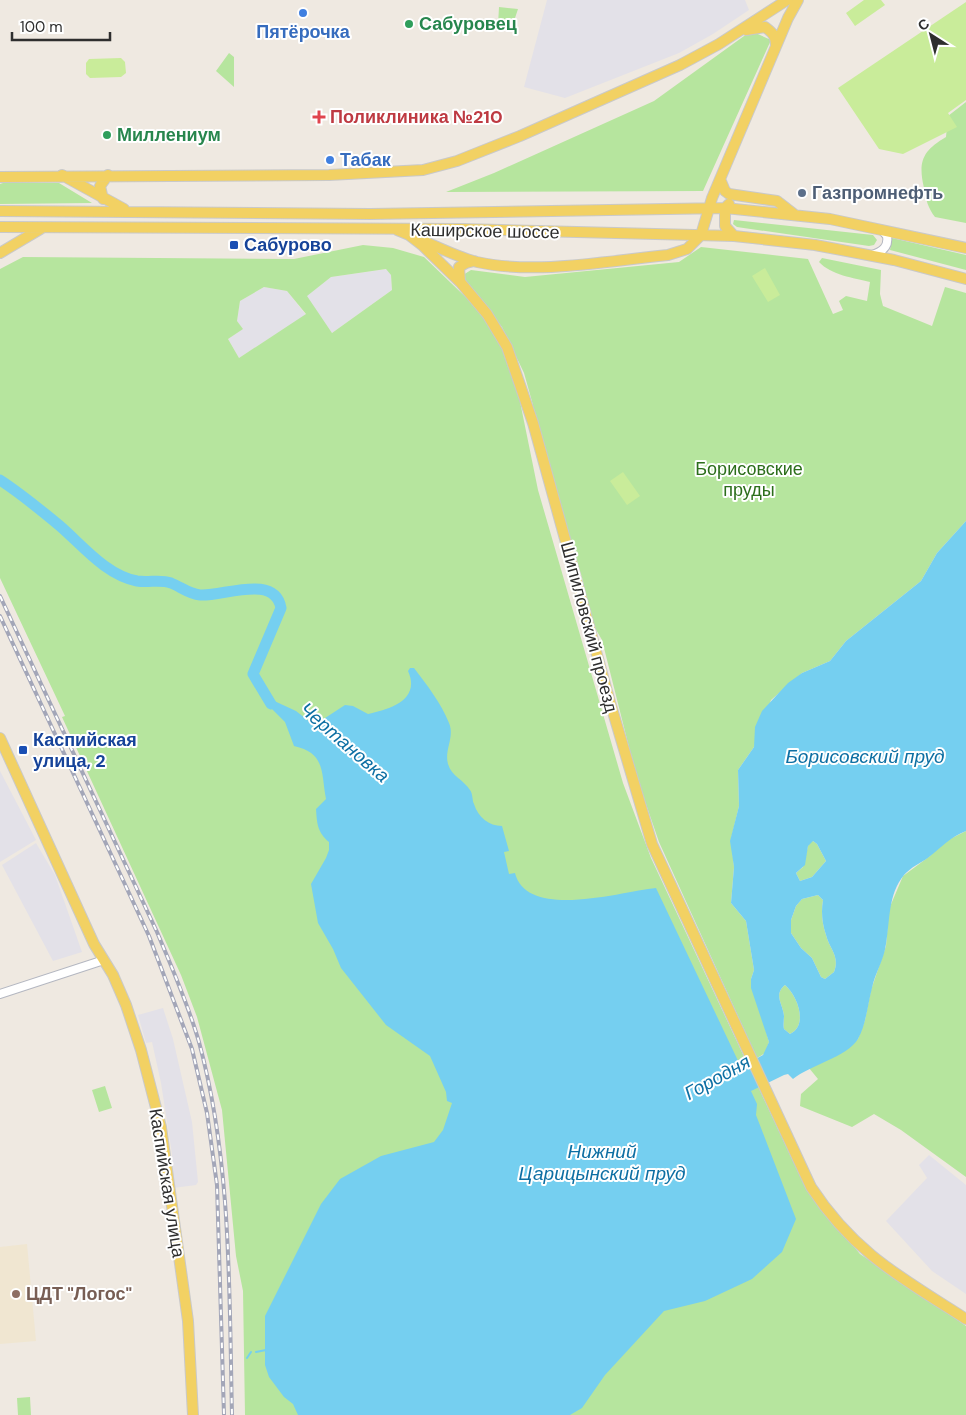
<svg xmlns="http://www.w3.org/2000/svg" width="966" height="1415" viewBox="0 0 966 1415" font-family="'DM Sans',sans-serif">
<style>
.industrial{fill:#e3e1e8}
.education{fill:#f0e6d1}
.green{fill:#b6e59e;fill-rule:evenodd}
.pitch{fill:#c9ec9a}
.water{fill:#75cff0;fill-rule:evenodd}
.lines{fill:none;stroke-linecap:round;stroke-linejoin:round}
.stream{stroke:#75cff0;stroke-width:2}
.river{stroke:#75cff0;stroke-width:11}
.minor-casing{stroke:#b4b7c1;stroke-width:10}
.major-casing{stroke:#c9c9c9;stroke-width:12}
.minor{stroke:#fff;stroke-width:8}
.major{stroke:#f2d163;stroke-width:10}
.rail-casing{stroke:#a3a6b8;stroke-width:4}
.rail{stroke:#fff;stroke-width:2;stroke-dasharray:5.5;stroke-linecap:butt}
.shop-dot{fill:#3f7fe0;stroke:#fff;stroke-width:2}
.leisure-dot{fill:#2e9e5b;stroke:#fff;stroke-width:2}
.health-dot{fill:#e0444e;stroke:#fff;stroke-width:2}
.service-dot{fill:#5c6f8a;stroke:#fff;stroke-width:2}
.transit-dot{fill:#1a4fb4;stroke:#fff;stroke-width:2}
.education-dot{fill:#8d6e63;stroke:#fff;stroke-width:2}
.labels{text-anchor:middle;stroke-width:4;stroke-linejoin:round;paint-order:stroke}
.leisure-label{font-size:18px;font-weight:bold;fill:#27864d;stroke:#fff;text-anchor:start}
.shop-label{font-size:18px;font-weight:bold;fill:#366cbe;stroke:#fff}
.health-label{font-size:18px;font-weight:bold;fill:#be3a42;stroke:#fff;text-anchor:start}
.service-label{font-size:18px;font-weight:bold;fill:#4e5e75;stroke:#fff;text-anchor:start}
.street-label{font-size:18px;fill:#2e2e2e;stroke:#fff}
.transit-label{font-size:18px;font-weight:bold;fill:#164399;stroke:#fff;text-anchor:start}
.park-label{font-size:18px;fill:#2c6e1b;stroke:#fff}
.education-label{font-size:18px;font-weight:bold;fill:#785e54;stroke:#fff;text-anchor:start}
.water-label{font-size:19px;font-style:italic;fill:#0d6fa3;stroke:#fff}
</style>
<rect width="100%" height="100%" fill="#efe9e1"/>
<path class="industrial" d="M 547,0 L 745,0 L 749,10 L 713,34 L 679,53 L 565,98 L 524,87 Z
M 387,269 L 391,275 L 392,290 L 332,333 L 306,296 L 331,277 Z
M 264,287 L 287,291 L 306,315 L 239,358 L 228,339 L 242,329 L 237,321 L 240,301 Z
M 0,771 L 36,840 L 0,862 Z
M 36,843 L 55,875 L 82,952 L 53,961 L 2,865 Z
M 163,1008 L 173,1039 L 192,1122 L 198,1182 L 196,1185 L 173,1188 L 172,1154 L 161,1083 L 152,1042 L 146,1043 L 138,1015 Z
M 929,1155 L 966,1185 L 966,1294 L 932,1271 L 886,1221 L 927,1178 L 919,1165 Z"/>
<path class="education" d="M 27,1244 L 36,1341 L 0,1344 L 0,1247 Z"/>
<path class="green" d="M 499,7 L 518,9 L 512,27 L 498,25 Z
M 751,31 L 771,40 L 703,191 L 446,192 L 494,173 L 654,101 Z
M 229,53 L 234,57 L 234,87 L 216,71 Z
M 966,102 L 966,223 L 935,217 C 928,208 926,200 924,188 C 918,162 922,151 946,137 L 948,116 Z
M 6,182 L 59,183 L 92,203 L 0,204 L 0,184 Z
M 734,220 L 873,235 L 877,240 L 874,245 L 869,246 L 737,227 L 733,224 Z
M 892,238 L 966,255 L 966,270 L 890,250 Z
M 363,245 L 393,248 L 424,257 L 478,309 L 495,334 L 509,362 L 515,377 L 538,490 L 623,783 L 651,858 L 806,1189 L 860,1254 L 966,1326 L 966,1415 L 245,1415 L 243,1291 L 236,1256 L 222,1110 L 197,1017 L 181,975 L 62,717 L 65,716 L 0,578 L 0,269 L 23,257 L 294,259 ZM 386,269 L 391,275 L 392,290 L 332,333 L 307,296 L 331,277 ZM 264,287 L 287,291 L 306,314 L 239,358 L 228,339 L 243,329 L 237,321 L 240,301 Z
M 701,247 L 808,259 L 833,314 L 843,310 L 839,301 L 846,296 L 867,301 L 870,282 C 854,278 831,275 819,262 L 822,258 L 881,270 L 880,294 L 883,306 L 932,326 L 945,287 L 966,293 L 966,521 L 937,553 L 921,581 L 846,641 L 830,661 L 802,673 L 771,700 L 754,747 L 738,770 L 739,806 L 731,839 L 734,867 L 731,903 L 746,921 L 754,970 L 751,979 L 769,1042 L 765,1053 L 757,1058 L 659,842 L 636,775 L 602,640 L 591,621 L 583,581 L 531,408 L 533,405 L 524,373 L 502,327 L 465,280 L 463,275 L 471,270 L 525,277 L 679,262 Z
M 966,831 L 966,1177 L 901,1130 L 874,1114 L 852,1127 L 800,1106 L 801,1094 L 818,1079 L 809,1068 L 832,1057 L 858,1039 L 865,1020 L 871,990 L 886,946 L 889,909 L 903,876 L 930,856 L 942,843 Z
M 809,842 L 813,841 L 817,844 L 826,861 L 812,877 L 800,881 L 796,873 L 803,867 Z
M 818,895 L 823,900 C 821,912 822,923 826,935 C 830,950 840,956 834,972 L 825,979 L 821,977 L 812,958 L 801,948 L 791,933 L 791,920 L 796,906 L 802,899 Z
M 785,985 C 797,995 809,1025 790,1034 L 784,1029 C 783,1025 784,1020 784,1016 C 783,1004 773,995 785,985 Z
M 105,1086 L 112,1108 L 99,1112 L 92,1090 Z
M 30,1397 L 31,1415 L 18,1415 L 17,1398 Z"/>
<path class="pitch" d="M 864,0 L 881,0 L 885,5 L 855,26 L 846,13 Z
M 966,2 L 966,100 L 948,113 L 957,127 L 903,154 L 879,149 L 838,88 Z
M 121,58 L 125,62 L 126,73 L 121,77 L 90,78 L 86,74 L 86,63 L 89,59 Z
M 765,268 L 780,295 L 768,302 L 752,276 Z
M 623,472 L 640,496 L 627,505 L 610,481 Z"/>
<path class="water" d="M 966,521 L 966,831 C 950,837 942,847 929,857 C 921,863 911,867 904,875 C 888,894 890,921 886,944 C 884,960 875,973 872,988 C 868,1003 866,1025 858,1039 C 847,1057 810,1065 793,1079 L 788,1074 L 784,1075 L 751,1091 L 757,1104 L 756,1115 L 796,1219 L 782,1252 L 752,1279 L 705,1301 L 664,1311 L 605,1375 L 582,1408 L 570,1415 L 298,1415 L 293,1404 L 284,1397 L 269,1377 L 265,1365 L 265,1316 L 321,1204 L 340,1179 L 381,1156 L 434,1142 L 443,1130 L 452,1103 L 447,1101 L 446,1092 L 430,1056 L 386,1025 L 341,968 L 333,949 L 318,923 L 311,884 L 326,858 L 329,850 L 329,842 C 317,832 317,823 316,809 L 326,799 C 321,773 326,753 294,746 L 285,722 L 272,709 L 263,693 L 270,699 L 296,711 L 310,722 L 319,722 L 345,705 L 353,706 L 368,714 C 390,709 421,700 408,671 L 410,668 L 414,668 C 427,685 441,703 449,723 C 455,737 444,750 448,764 C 452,777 463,779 470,790 C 473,794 472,800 474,804 C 478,817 489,826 502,826 L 509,851 L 504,852 L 509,874 L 515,873 C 527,921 623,891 656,888 L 741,1067 L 763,1055 L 769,1042 L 751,988 L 751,979 L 754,970 L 746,921 L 731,903 L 734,867 L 730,841 L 739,806 L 738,770 L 754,747 L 755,727 L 762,711 L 788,683 L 802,673 L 830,661 L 846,641 L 921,581 L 937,553 ZM 813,841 L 817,844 L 826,861 L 812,877 L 800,881 L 796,873 L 805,865 L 808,846 ZM 818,895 L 823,900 C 821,912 822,923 826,935 C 830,950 840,956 834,972 L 825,979 L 821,977 L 812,958 L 801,948 L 791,933 L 791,920 L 796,906 L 802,899 ZM 785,985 C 797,995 809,1025 790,1034 L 784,1029 C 783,1025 784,1020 784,1016 C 783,1004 773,995 785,985 Z"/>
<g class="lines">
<path class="stream" d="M 256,1352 L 266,1350
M 247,1358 L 251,1352"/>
<path class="river" d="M 0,480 C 20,493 42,511 60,526 C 83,546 106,575 137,581 C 149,583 160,579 171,583 C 181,587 189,594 200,595 C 222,597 275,573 281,608 L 253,674 L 271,704"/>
<defs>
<path id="minor" d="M 872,255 C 882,252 889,247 887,236 L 882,230
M 0,994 L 104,960"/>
<path id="major" d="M 746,30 L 765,27 C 773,33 776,36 776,46
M 62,175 L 124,209
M 0,177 L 329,175 L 423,170 L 457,161 L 520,136 L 680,65 L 719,44 L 787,0
M 720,179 L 725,191 L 729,194 L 777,201 L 795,215
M 103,199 L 100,186 L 108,175
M 729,204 L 725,208 L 725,226 L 734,236
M 0,211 L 370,214 L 725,208 L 830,219 L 966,248
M 0,227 L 462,229 L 734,236 L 815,245 L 894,260 L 966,279
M 397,230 L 409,235 L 422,245 L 461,283 L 487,314 L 507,347 L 533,423 L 610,702 L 652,844 L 811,1187 C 854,1253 902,1278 966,1319
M 419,239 C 438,247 457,257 477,262 C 536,275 607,261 668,255 L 687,249 L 701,235 L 712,198 L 788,18 L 798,0
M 0,253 L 42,228
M 460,282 L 459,267 L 466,263 L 474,261
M 0,738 L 94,944 L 113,975 L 126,1005 L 141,1050 L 161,1127 L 188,1321 L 193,1415"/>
</defs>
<use href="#minor" class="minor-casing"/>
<use href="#major" class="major-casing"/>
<use href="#minor" class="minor"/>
<use href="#major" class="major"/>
<defs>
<path id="rail" d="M 0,596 L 157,932 C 172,968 188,1004 199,1042 C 232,1164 229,1290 232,1415
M 0,616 L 149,936 L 192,1049 L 207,1113 L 217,1185 L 224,1415"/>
</defs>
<use href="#rail" class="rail-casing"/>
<use href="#rail" class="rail"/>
</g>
<g class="shop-dot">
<circle cx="303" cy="13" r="5"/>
<circle cx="330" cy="160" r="5"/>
</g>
<g class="leisure-dot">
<circle cx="409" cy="24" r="5"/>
<circle cx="107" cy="135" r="5"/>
</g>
<path class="health-dot" d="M316.5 109.5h5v5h5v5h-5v5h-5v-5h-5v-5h5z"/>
<circle class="service-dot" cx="802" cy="193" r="5"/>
<g class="transit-dot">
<rect x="229" y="240" width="10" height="10" rx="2.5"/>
<rect x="18" y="745" width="10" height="10" rx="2.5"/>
</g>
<circle class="education-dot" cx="16" cy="1294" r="5"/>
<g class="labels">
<g class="leisure-label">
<text x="419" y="30">Сабуровец</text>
<text x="117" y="141">Миллениум</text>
</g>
<g class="shop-label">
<text x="303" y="38">Пятёрочка</text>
<text x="340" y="166" text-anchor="start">Табак</text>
</g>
<g class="health-label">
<text x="330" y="123">Поликлиника №210</text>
</g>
<g class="service-label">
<text x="812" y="199">Газпромнефть</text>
</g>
<g class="street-label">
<text transform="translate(485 231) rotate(1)" y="6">Каширское шоссе</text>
<text transform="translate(589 627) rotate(75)" y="6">Шипиловский проезд</text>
<text transform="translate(167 1183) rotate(81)" y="6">Каспийская улица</text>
</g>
<g class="transit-label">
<text x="244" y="251">Сабурово</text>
<text x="33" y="746">Каспийская<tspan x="33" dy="21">улица, 2</tspan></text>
</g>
<g class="park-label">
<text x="749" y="475">Борисовские<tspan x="749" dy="21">пруды</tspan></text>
</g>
<g class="education-label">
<text x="26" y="1300">ЦДТ "Логос"</text>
</g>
<g class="water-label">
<text transform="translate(345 742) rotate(41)" y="7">Чертановка</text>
<text x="865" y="763">Борисовский пруд</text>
<text transform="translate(717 1077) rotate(-29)" y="7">Городня</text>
<text x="602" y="1158">Нижний<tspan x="602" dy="22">Царицынский пруд</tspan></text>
</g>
</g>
<g transform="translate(931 35) rotate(324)" stroke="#ffffff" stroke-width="4" paint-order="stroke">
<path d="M0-4L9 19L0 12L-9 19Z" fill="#2e2e2e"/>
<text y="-8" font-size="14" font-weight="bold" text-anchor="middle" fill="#2e2e2e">С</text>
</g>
<path d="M12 32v8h98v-8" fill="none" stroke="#2e2e2e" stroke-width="2.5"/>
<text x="20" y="32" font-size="15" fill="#2e2e2e" stroke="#ffffff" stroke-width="4" paint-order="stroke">100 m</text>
</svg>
